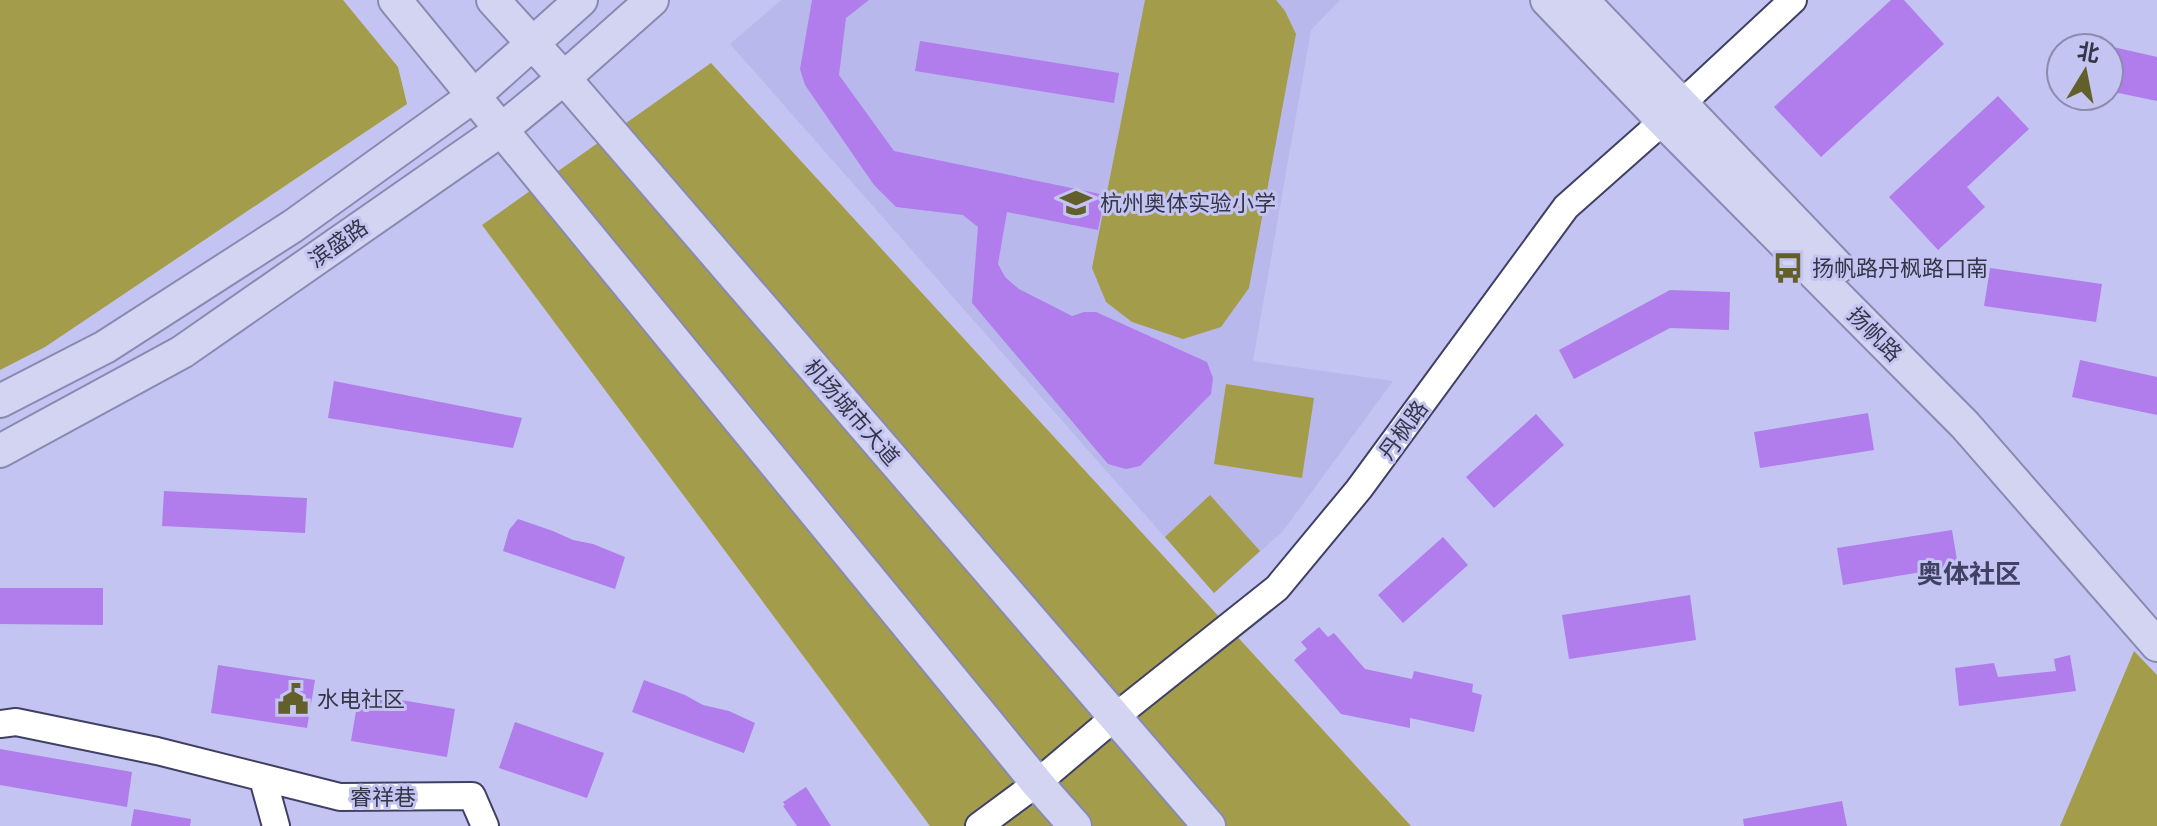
<svg xmlns="http://www.w3.org/2000/svg" width="2157" height="826" viewBox="0 0 2157 826" font-family="'Titillium Web','Noto Sans SC',sans-serif">
<style>
.built{fill:#b8b8ec}
.green{fill:#a39c4b}
.building{fill:#b17dec}
.lines{fill:none;stroke-linecap:round;stroke-linejoin:round}
.minor-casing{stroke:#404065;stroke-width:30}
.major-casing{stroke:#898ab1;stroke-width:36}
.minor{stroke:#fff;stroke-width:26}
.major{stroke:#d3d4f2;stroke-width:32}
.labels{text-anchor:middle;stroke-width:6;stroke-linejoin:round;paint-order:stroke}
.poi-label{font-size:22px;fill:#353547;stroke:#c3c4f1;text-anchor:start}
.street-label{font-size:22px;fill:#353547;stroke:#c3c4f1}
.quarter-label{font-size:26px;font-weight:bold;fill:#404065;stroke:#c3c4f1}
</style>
<rect width="100%" height="100%" fill="#c3c4f1"/>
<path class="built" d="M 781,0 L 1340,0 L 1311,30 L 1253,361 L 1393,381 L 1283,531 L 1214,593 L 730,44 Z"/>
<path class="green" d="M 0,0 L 343,0 L 398,67 L 407,104 L 45,347 L 0,370 Z
M 1145,0 L 1276,0 L 1285,11 L 1296,34 L 1249,288 L 1221,327 L 1183,339 L 1132,322 L 1106,302 L 1092,268 Z
M 711,63 L 1411,826 L 930,826 L 482,225 Z
M 1226,384 L 1314,398 L 1302,478 L 1214,464 Z
M 1210,495 L 1260,551 L 1214,593 L 1165,537 Z
M 2134,651 L 2157,675 L 2157,826 L 2060,826 Z"/>
<path class="building" d="M 812,0 L 869,0 L 846,18 L 839,75 L 894,151 L 1105,195 L 1098,230 L 1007,212 L 998,264 L 1005,277 L 1019,289 L 1072,316 L 1084,312 L 1096,312 L 1207,362 L 1213,378 L 1211,394 L 1140,466 L 1126,469 L 1108,464 L 972,303 L 978,227 L 963,215 L 896,207 L 874,185 L 805,85 L 800,69 Z
M 1891,0 L 1904,0 L 1944,44 L 1821,157 L 1774,107 Z
M 920,41 L 1119,73 L 1114,103 L 915,71 Z
M 2109,46 L 2157,57 L 2157,101 L 2109,91 Z
M 1998,96 L 2029,129 L 1967,187 L 1985,207 L 1938,250 L 1889,197 Z
M 1990,268 L 2102,284 L 2096,322 L 1984,306 Z
M 1670,290 L 1730,292 L 1729,330 L 1670,328 L 1574,379 L 1559,350 Z
M 2080,360 L 2157,377 L 2157,415 L 2072,397 Z
M 334,381 L 522,418 L 513,448 L 328,418 Z
M 1868,413 L 1874,450 L 1760,468 L 1754,432 Z
M 1536,414 L 1564,445 L 1494,508 L 1466,477 Z
M 164,491 L 307,498 L 305,533 L 162,526 Z
M 518,519 L 553,531 L 573,540 L 593,544 L 625,557 L 615,589 L 503,551 L 509,530 Z
M 1952,530 L 1958,566 L 1843,585 L 1837,548 Z
M 1443,537 L 1468,565 L 1403,623 L 1378,595 Z
M 0,588 L 103,588 L 103,625 L 0,624 Z
M 1690,595 L 1696,640 L 1569,659 L 1562,615 Z
M 1319,627 L 1328,637 L 1334,633 L 1365,669 L 1412,679 L 1414,671 L 1473,684 L 1472,692 L 1482,695 L 1474,732 L 1410,718 L 1410,728 L 1341,714 L 1294,660 L 1307,649 L 1301,642 Z
M 2070,655 L 2076,691 L 1959,706 L 1955,668 L 1994,663 L 1998,677 L 2056,671 L 2054,659 Z
M 218,665 L 315,680 L 307,728 L 211,713 Z
M 644,680 L 685,695 L 703,705 L 729,711 L 755,723 L 744,753 L 632,712 Z
M 359,693 L 455,709 L 447,757 L 351,741 Z
M 515,722 L 604,753 L 587,798 L 499,768 Z
M 0,749 L 132,772 L 127,807 L 0,785 Z
M 806,787 L 831,826 L 797,826 L 783,806 L 785,805 L 783,802 Z
M 1842,801 L 1847,826 L 1744,826 L 1743,819 Z
M 134,809 L 191,819 L 190,826 L 131,826 Z"/>
<g class="lines">
<defs>
<path id="minor" d="M 0,724 L 16,722 L 157,751 L 340,797 L 472,796 L 485,826
M 263,779 L 276,826
M 979,826 L 1037,783 L 1115,717 L 1277,588 L 1359,489 L 1566,207 L 1663,121 L 1793,0"/>
<path id="major" d="M 395,0 L 1037,783 L 1075,826
M 493,0 L 564,78 L 1209,826
M 1547,0 L 1663,121 L 1965,425 L 2157,645
M 1582,0 L 1838,267
M 0,401 L 105,347 L 293,226 L 475,95 L 581,0
M 0,451 L 182,352 L 501,130 L 564,78 L 652,0"/>
</defs>
<use href="#minor" class="minor-casing"/>
<use href="#major" class="major-casing"/>
<use href="#minor" class="minor"/>
<use href="#major" class="major"/>
</g>
<defs>
<symbol id="school-bare" viewBox="-9 -9 18 18"><path d="M0-5L7-2L0 1L-7-2ZM-4 1L0 2.5L4 1V4Q0 6-4 4Z" fill="#635f2b" stroke="#c3c4f1" stroke-width="2.5" paint-order="stroke"/></symbol>
<symbol id="bus-bare" viewBox="-9 -9 18 18"><path d="M-5-6H5V4H4V6H2V4H-2V6H-4V4H-5ZM-3.5-4V0h7V-4ZM-3.5 1.2v1.5H-2V1.2ZM2 1.2v1.5H3.5V1.2Z" fill="#635f2b" stroke="#c3c4f1" stroke-width="2.5" paint-order="stroke"/></symbol>
<symbol id="civic-bare" viewBox="-9 -9 18 18"><path d="M-.6-6.5H3V-4.5H.6V-3L4-1V1h2V6H-6V1h2V-1L-.6-3ZM-1.2 2.5V6h2.4V2.5Z" fill="#635f2b" stroke="#c3c4f1" stroke-width="2.5" paint-order="stroke"/></symbol>
</defs>
<g fill-rule="evenodd">
<use href="#school-bare" x="1054" y="181" width="44" height="44"/>
<use href="#bus-bare" x="1766" y="246" width="44" height="44"/>
<use href="#civic-bare" x="271" y="677" width="44" height="44"/>
</g>
<g class="labels">
<g class="poi-label">
<text x="1100" y="211">杭州奥体实验小学</text>
<text x="1812" y="276">扬帆路丹枫路口南</text>
<text x="317" y="707">水电社区</text>
</g>
<g class="street-label">
<text transform="translate(338 243) rotate(-35)" y="8">滨盛路</text>
<text transform="translate(1875 334) rotate(45)" y="8">扬帆路</text>
<text transform="translate(852 412) rotate(49)" y="8">机场城市大道</text>
<text transform="translate(1403 430) rotate(-54)" y="8">丹枫路</text>
<text x="383" y="805">睿祥巷</text>
</g>
<g class="quarter-label">
<text x="1969" y="583">奥体社区</text>
</g>
</g>
<g transform="translate(2085 72) rotate(10)"><circle r="38" fill="#c3c4f1" stroke="#8a8bad" stroke-width="2"/>
<path d="M0-6L14 30L0 20L-14 30Z" fill="#635f2b"/>
<text y="-12" font-size="22" font-weight="bold" text-anchor="middle" fill="#353547">北</text>
</g>
</svg>
